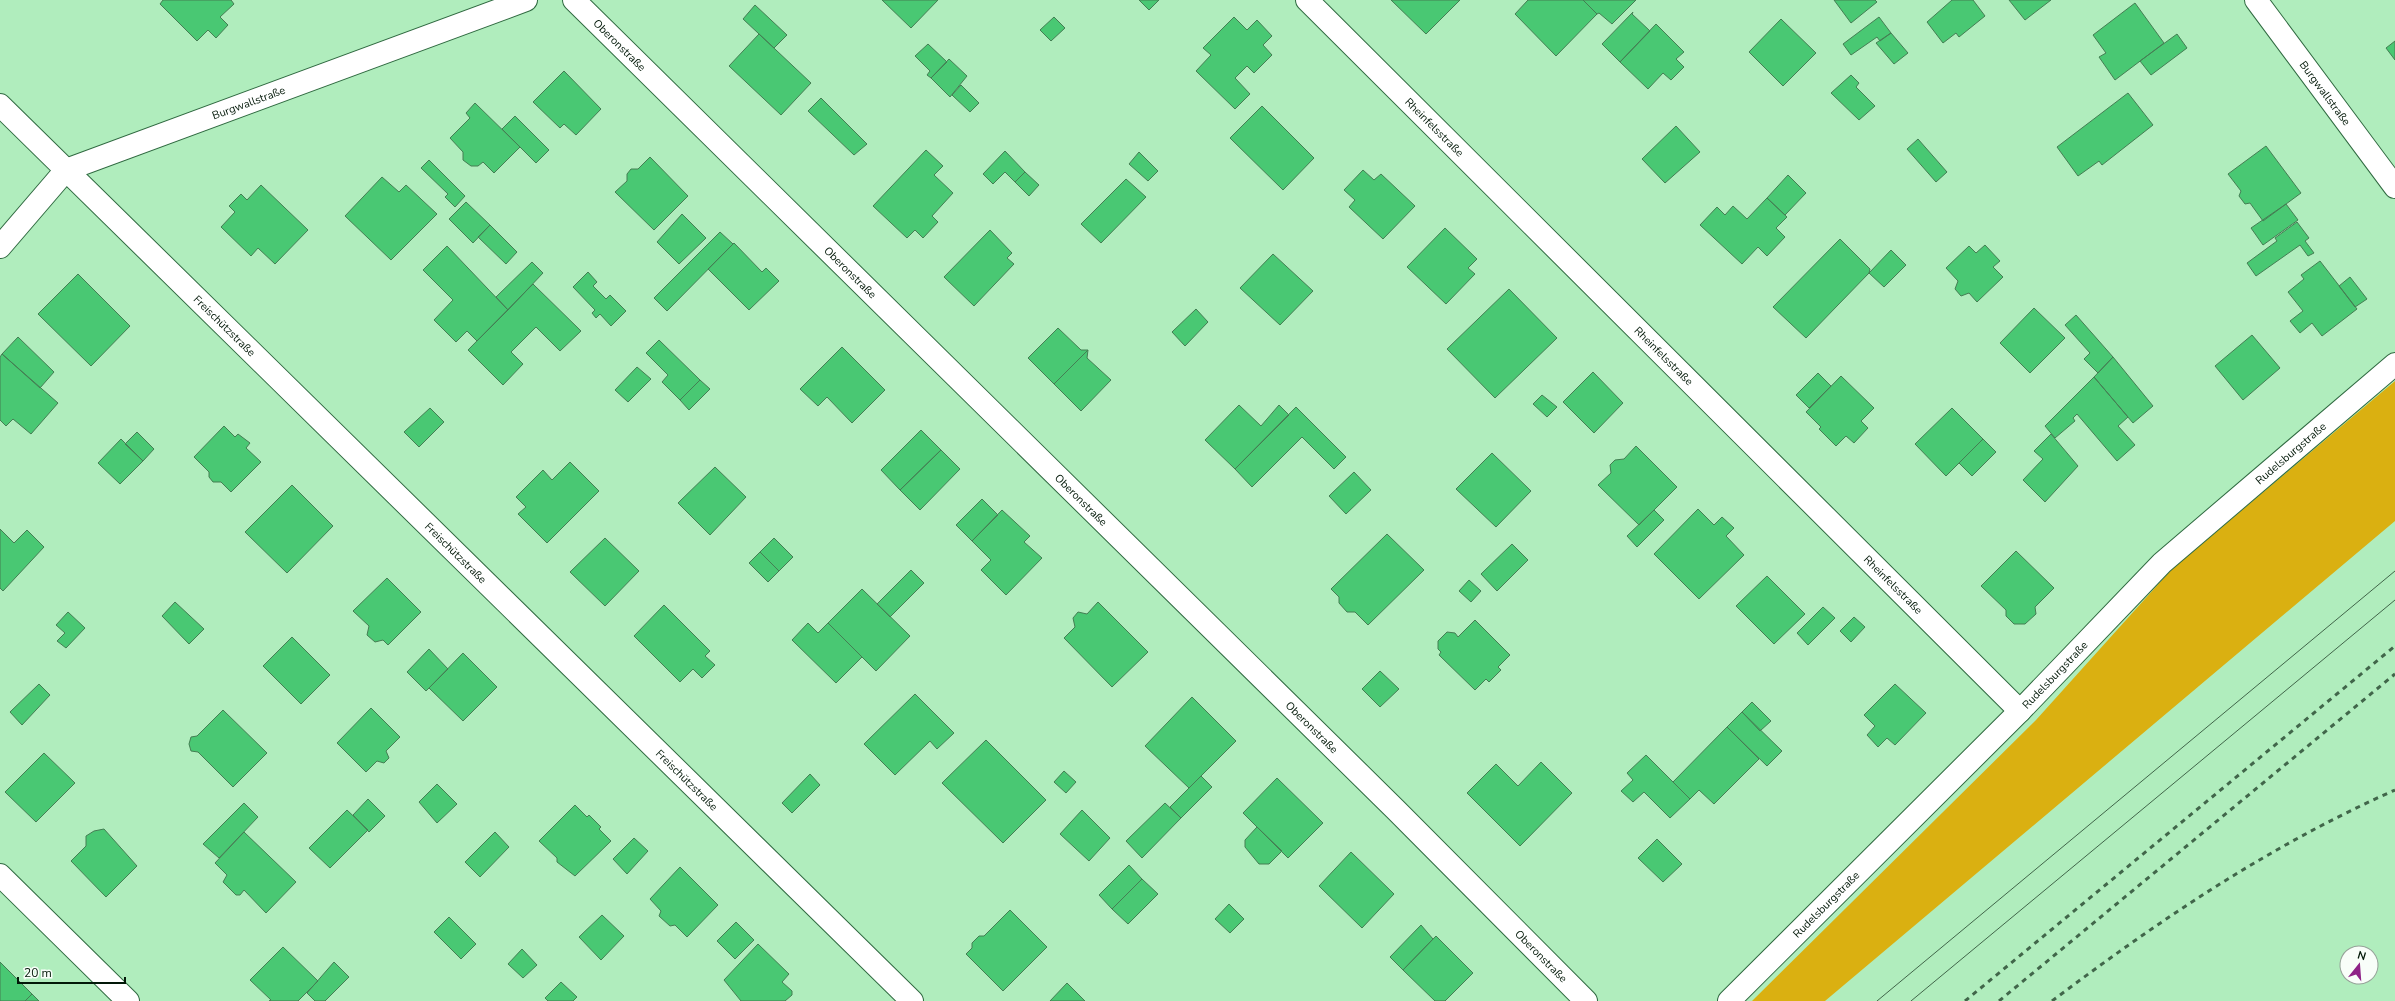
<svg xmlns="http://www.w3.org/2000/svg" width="2395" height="1001" viewBox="0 0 2395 1001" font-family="'Nunito Sans',sans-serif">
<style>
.green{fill:#dab011}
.building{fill:#49c873;stroke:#447e53}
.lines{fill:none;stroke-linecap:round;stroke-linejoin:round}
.minor-casing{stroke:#306a41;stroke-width:24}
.minor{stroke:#fff;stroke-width:22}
.tram{stroke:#41664a;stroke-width:1}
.rail{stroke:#41664a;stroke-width:3;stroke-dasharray:5 5;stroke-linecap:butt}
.labels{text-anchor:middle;stroke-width:3.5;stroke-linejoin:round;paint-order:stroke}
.street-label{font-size:11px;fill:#021808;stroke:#f8fef9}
</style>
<rect width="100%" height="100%" fill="#b0edbd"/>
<path class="green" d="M 2395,381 L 2395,521 L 1825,1001 L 1752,1001 L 2036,720 L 2171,570 Z"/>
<path class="building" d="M 163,0 L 231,0 L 234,4 L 220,17 L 228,25 L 216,38 L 208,30 L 197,41 L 160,4 Z
M 882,0 L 938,0 L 911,28 Z
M 1139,0 L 1159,0 L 1149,10 Z
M 1391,0 L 1460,0 L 1426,34 Z
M 1528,0 L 1583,0 L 1597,14 L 1556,56 L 1515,14 Z
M 1583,0 L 1636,0 L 1612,24 L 1599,13 L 1597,14 Z
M 1834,0 L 1875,0 L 1877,2 L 1851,23 Z
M 1952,0 L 1973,0 L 1985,16 L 1959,37 L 1956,33 L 1943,43 L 1927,22 Z
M 2009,0 L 2051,0 L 2025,20 Z
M 2135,3 L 2164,43 L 2115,80 L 2099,57 L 2106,53 L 2093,35 Z
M 755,5 L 787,35 L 774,48 L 743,19 Z
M 1633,12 L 1632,14 L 1650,31 L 1620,62 L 1602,44 Z
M 1054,17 L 1065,28 L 1051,41 L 1040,30 Z
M 1234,17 L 1247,30 L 1257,20 L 1272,36 L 1263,45 L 1272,55 L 1254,73 L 1247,66 L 1235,78 L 1250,94 L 1235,109 L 1196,71 L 1211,55 L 1203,48 Z
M 1879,17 L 1891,33 L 1880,41 L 1877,37 L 1851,55 L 1843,44 Z
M 1781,19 L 1816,53 L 1783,86 L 1749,52 Z
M 1656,24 L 1684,52 L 1676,59 L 1684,67 L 1671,80 L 1663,73 L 1648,89 L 1620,62 Z
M 1891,33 L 1908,53 L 1894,64 L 1876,43 Z
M 759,34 L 811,83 L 781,115 L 729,66 Z
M 2177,34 L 2187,48 L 2151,75 L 2140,61 Z
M 2395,41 L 2395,60 L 2386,48 Z
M 928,44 L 947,62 L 931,78 L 927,75 L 930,71 L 915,56 Z
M 949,59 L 967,76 L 950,97 L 931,78 Z
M 564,71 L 601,109 L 576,135 L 564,124 L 560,128 L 533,102 Z
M 1851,75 L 1859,83 L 1856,87 L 1875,106 L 1859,120 L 1831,93 Z
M 961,85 L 979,103 L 970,112 L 952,95 Z
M 2128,93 L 2153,125 L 2102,165 L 2099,161 L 2078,176 L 2057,147 Z
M 821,98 L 867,144 L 854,155 L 808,111 Z
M 475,103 L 520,147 L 494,173 L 483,162 L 478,166 L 471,166 L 463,160 L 463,152 L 450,138 L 470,118 L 466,113 Z
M 1262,106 L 1314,158 L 1283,190 L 1230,138 Z
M 515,116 L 549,150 L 536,163 L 502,129 Z
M 1676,126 L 1700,152 L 1665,183 L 1642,159 Z
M 1918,139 L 1947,172 L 1936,182 L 1907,149 Z
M 2266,146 L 2301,193 L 2263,221 L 2250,203 L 2245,204 L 2239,196 L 2241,191 L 2228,174 Z
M 926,150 L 943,166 L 934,175 L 953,193 L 932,216 L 938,222 L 923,238 L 915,230 L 907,238 L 873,206 Z
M 1005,151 L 1025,172 L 1015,182 L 1005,172 L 993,184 L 983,174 Z
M 1139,152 L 1158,171 L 1148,181 L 1129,164 Z
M 650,157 L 688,196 L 654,230 L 615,192 L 627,181 L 627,174 L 631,169 L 638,169 Z
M 429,160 L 465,196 L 455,207 L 445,197 L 448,194 L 421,168 Z
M 1363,170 L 1374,180 L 1381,174 L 1415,206 L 1383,239 L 1349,207 L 1355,200 L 1344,190 Z
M 1025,172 L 1039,185 L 1029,196 L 1015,182 Z
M 1788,175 L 1806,193 L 1785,215 L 1767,198 Z
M 382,177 L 399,192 L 406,185 L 437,214 L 391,260 L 345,216 Z
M 1126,179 L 1146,197 L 1101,243 L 1081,224 Z
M 261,185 L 308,230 L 275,264 L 258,248 L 251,256 L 221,227 L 235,212 L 229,206 L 241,194 L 247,200 Z
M 1767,198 L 1787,217 L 1776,228 L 1785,237 L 1767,256 L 1758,247 L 1742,264 L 1700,225 L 1717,207 L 1725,215 L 1733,206 L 1747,219 Z
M 466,202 L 490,225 L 473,243 L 449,219 Z
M 2286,204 L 2298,220 L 2263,245 L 2251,228 Z
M 682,214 L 706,238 L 679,264 L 657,242 Z
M 2297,222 L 2309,238 L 2305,241 L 2314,253 L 2308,256 L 2300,245 L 2256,276 L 2247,263 L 2277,241 L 2275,238 Z
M 490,225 L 517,252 L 506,264 L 478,237 Z
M 1445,228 L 1477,259 L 1468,268 L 1475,274 L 1446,304 L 1407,267 Z
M 990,230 L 1012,253 L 1007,258 L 1014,264 L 974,306 L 944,277 Z
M 720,232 L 733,244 L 667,311 L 654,298 Z
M 1840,239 L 1870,269 L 1869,273 L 1806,338 L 1773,307 Z
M 734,243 L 762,272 L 766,268 L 779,281 L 749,310 L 708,269 Z
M 1985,245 L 2000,261 L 1993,267 L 2003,277 L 1977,302 L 1969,293 L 1961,296 L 1955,289 L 1958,281 L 1946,268 L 1969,246 L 1976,253 Z
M 447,246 L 508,310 L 477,341 L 467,331 L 456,342 L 434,320 L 453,300 L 423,270 Z
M 1891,250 L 1906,265 L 1884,287 L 1869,273 Z
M 1273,254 L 1313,291 L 1280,325 L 1240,288 Z
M 2320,261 L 2357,309 L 2322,336 L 2312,323 L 2300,333 L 2290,321 L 2303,311 L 2288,292 L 2304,279 L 2301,275 Z
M 532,262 L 543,273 L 508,310 L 496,297 Z
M 588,272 L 597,282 L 593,286 L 606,299 L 610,295 L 626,311 L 611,326 L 600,314 L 596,318 L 592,313 L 595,310 L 573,287 Z
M 78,274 L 130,326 L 91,366 L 38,314 Z
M 2350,277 L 2367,299 L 2355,307 L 2339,286 Z
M 533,284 L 581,331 L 560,351 L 536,327 L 511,352 L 523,364 L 503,385 L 468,350 Z
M 1509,289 L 1557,338 L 1495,398 L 1447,349 Z
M 2034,308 L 2065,338 L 2030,373 L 2000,343 Z
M 1196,309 L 1208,322 L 1185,346 L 1172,332 Z
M 2076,315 L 2113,357 L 2098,373 L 2084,359 L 2090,353 L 2065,325 Z
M 1058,328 L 1081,350 L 1088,350 L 1054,384 L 1028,358 Z
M 2252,335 L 2280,368 L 2243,400 L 2215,366 Z
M 18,337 L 54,372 L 40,388 L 2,354 Z
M 659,340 L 700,380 L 680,400 L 662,382 L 668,375 L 646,353 Z
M 842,347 L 885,390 L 852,423 L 827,397 L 818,406 L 800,389 Z
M 1088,350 L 1087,358 L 1111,380 L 1081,411 L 1054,384 Z
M 2,354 L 58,403 L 31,434 L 13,419 L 6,426 L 0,420 L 0,357 Z
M 2113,357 L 2153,406 L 2133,423 L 2094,377 Z
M 637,367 L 651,379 L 628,402 L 615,390 Z
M 1593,372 L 1623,403 L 1594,433 L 1563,402 Z
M 1818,373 L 1831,386 L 1809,408 L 1796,395 Z
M 1841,376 L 1874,408 L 1861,421 L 1868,428 L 1854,443 L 1846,436 L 1836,446 L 1819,429 L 1821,427 L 1806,412 Z
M 2094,377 L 2128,417 L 2118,426 L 2135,445 L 2117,461 L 2077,414 L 2073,418 L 2075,421 L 2055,438 L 2045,426 Z
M 700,380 L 710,389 L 689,410 L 680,400 Z
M 1542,395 L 1557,407 L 1547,417 L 1533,404 Z
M 1239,405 L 1261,426 L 1279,405 L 1289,415 L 1235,469 L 1205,440 Z
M 1296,407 L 1346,457 L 1334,469 L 1302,437 L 1252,487 L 1235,469 Z
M 430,408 L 444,422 L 419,447 L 404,432 Z
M 1952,408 L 1983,439 L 1946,476 L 1915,444 Z
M 224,426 L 235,437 L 238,434 L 250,443 L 246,448 L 261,462 L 231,492 L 221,482 L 213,482 L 209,477 L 209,472 L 194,457 Z
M 921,430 L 941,450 L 900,490 L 881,470 Z
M 137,432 L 154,449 L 143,461 L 125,444 Z
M 2051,434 L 2078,466 L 2045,502 L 2023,480 L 2043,459 L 2034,451 Z
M 121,439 L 143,461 L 120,484 L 98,463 Z
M 1983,439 L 1996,452 L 1972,476 L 1959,463 Z
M 1636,446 L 1677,487 L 1639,525 L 1598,485 L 1611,473 L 1610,465 L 1615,460 L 1624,459 Z
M 941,450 L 960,469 L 920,510 L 900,490 Z
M 1492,453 L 1531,491 L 1496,527 L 1456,489 Z
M 570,462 L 599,491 L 547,543 L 518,514 L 526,507 L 516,497 L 543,470 L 552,480 Z
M 715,467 L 746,497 L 710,535 L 678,503 Z
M 1354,472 L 1371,490 L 1346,514 L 1329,496 Z
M 292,485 L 333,526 L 287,573 L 245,532 Z
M 982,499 L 998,515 L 972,541 L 956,525 Z
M 1698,509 L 1714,525 L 1722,517 L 1734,528 L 1726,536 L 1744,555 L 1699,599 L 1654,554 Z
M 1002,510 L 1030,536 L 1024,542 L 1042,558 L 1006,595 L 981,570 L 991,560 L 972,541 Z
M 1654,510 L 1664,520 L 1637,547 L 1627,536 Z
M 0,529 L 14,543 L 27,530 L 44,547 L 3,591 L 0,588 Z
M 1387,534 L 1424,570 L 1368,625 L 1355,612 L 1347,612 L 1339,603 L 1339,597 L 1331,589 Z
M 605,538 L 639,571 L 605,606 L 570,572 Z
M 774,538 L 793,557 L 779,571 L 760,552 Z
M 1512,544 L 1528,560 L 1497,591 L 1481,574 Z
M 2016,551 L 2054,588 L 2035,607 L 2036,614 L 2025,624 L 2014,624 L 2006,616 L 2006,610 L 1981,586 Z
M 760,552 L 779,571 L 768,582 L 749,563 Z
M 911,570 L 924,583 L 890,617 L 877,604 Z
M 1767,576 L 1805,614 L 1774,644 L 1736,606 Z
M 387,578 L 421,612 L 388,645 L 383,640 L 375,642 L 367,635 L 369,626 L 353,611 Z
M 1469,580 L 1481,591 L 1471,602 L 1459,591 Z
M 862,589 L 910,636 L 876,671 L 828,623 Z
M 175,602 L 204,629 L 189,644 L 162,616 Z
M 1098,602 L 1148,652 L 1112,687 L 1064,638 L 1075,627 L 1073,618 L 1078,612 L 1087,614 Z
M 664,605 L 710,651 L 705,656 L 715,665 L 702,678 L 693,669 L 680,682 L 634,636 Z
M 1823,607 L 1835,618 L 1808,645 L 1797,633 Z
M 68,612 L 85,628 L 66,648 L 57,641 L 65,633 L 56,625 Z
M 1854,617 L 1865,627 L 1851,642 L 1840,631 Z
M 1475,620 L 1510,655 L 1498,667 L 1501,670 L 1489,682 L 1486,679 L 1475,690 L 1439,655 L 1441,652 L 1438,649 L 1438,641 L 1447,632 L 1455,633 L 1458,637 Z
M 808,623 L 818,633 L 828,623 L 862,657 L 836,683 L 792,640 Z
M 292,637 L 330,675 L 301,704 L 263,666 Z
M 429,649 L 448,669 L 426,691 L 407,672 Z
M 463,653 L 497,687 L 463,721 L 429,688 Z
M 1380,671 L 1399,689 L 1380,707 L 1362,689 Z
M 39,684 L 50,695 L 22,725 L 10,712 Z
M 1895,684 L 1926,713 L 1895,745 L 1887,738 L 1878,747 L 1867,735 L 1875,726 L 1864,715 Z
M 915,694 L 954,733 L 937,749 L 930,741 L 895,775 L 864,744 Z
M 1192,697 L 1236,741 L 1189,788 L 1145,746 Z
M 1752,702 L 1771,721 L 1760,731 L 1742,712 Z
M 371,708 L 400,737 L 386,751 L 389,758 L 384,763 L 377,761 L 366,772 L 337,743 Z
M 223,710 L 267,753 L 233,787 L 198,752 L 191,751 L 189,744 L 191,737 L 197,736 Z
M 1742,712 L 1782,751 L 1767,766 L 1727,727 Z
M 1727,727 L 1759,759 L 1714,804 L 1699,790 L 1690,799 L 1673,782 Z
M 986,740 L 1046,800 L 1003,843 L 942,783 Z
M 44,753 L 75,783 L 36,822 L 5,792 Z
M 1646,755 L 1690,799 L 1670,818 L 1644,792 L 1633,802 L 1621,791 L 1633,780 L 1627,773 Z
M 1541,762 L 1572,793 L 1520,846 L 1467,793 L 1496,764 L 1518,786 Z
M 1064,771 L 1076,782 L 1066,793 L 1054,782 Z
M 810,774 L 820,785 L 792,813 L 782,803 Z
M 1201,776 L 1212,787 L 1181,818 L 1170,807 Z
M 1277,778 L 1323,823 L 1288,858 L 1243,813 Z
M 437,784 L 457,804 L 437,823 L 419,802 Z
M 368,799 L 385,816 L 369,832 L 353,815 Z
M 244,803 L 258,817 L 219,858 L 203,844 Z
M 1165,803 L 1181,818 L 1142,858 L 1126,841 Z
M 575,805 L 587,817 L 589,815 L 601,827 L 599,829 L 611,841 L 575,876 L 557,862 L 557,858 L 539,841 Z
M 347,810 L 368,830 L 330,868 L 309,848 Z
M 1082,810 L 1110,838 L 1089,861 L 1060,834 Z
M 1257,827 L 1282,851 L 1269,864 L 1259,864 L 1245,847 L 1245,840 Z
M 104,829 L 137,866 L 106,897 L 71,861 L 86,846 L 86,836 L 94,831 Z
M 244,832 L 296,882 L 266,913 L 244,890 L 240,895 L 236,895 L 223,882 L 227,875 L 215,863 Z
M 495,832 L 509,847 L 480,877 L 465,862 Z
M 634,838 L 648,851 L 627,874 L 613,859 Z
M 1657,839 L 1682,864 L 1663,882 L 1638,858 Z
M 1351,852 L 1394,894 L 1362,928 L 1319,886 Z
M 1129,865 L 1142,879 L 1112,909 L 1099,895 Z
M 680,867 L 718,905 L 687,937 L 675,925 L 670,926 L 659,916 L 661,911 L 650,899 Z
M 1142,879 L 1158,894 L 1128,924 L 1112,909 Z
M 1229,904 L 1244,919 L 1230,933 L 1215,919 Z
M 1010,910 L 1047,947 L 1003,991 L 966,954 L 972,948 L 972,943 L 979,936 L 984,936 Z
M 602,915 L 624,936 L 601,960 L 579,937 Z
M 449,917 L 476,944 L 461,959 L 434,932 Z
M 736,922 L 754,940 L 735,959 L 717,941 Z
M 1421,925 L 1433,939 L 1403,970 L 1390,957 Z
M 1436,936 L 1473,973 L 1445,1001 L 1435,1001 L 1403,970 Z
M 758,944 L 789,974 L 782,982 L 792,991 L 792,995 L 785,1001 L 741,1001 L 724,980 Z
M 283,947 L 318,981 L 298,1001 L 269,1001 L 271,1000 L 250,980 Z
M 522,949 L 537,965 L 523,978 L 508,964 Z
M 0,962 L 32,994 L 25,1001 L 0,1001 Z
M 334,962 L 349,977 L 325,1001 L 315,1001 L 307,993 Z
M 561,982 L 577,997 L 573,1001 L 548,1001 L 545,998 Z
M 1067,983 L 1085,1001 L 1050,1001 Z
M 32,994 L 39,1001 L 25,1001 Z"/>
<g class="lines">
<defs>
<g id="minor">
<path id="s1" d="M 574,0 L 1396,810 L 1586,1001"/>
<path id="s2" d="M 1307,0 L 2020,711"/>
<path id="s3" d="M 2256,0 L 2395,187"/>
<path id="s4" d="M 0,105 L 912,1001"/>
<path id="s5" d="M 0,247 L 66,170 L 526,0"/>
<path d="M 0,875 L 128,1001"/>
<path id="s6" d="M 1729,1001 L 2020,711 L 2162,563 L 2395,364"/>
</g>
</defs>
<use href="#minor" class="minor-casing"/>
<use href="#minor" class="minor"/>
<path class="tram" d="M 1877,1001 L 2395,571
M 1911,1001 L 2395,600"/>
<path class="rail" d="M 1965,1001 L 2395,646
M 1999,1001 L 2395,674
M 2052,1001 C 2161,919 2269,846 2395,790"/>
</g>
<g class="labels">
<g class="street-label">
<text dy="4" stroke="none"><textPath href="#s1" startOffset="64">Oberonstraße</textPath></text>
<text dy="4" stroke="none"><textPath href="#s3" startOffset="116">Burgwallstraße</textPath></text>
<text dy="4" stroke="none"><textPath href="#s5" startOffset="296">Burgwallstraße</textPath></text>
<text dy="4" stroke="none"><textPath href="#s2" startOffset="180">Rheinfelsstraße</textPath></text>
<text dy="4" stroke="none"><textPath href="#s1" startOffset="388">Oberonstraße</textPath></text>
<text dy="4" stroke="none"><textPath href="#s4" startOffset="315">Freischützstraße</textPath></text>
<text dy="4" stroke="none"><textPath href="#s2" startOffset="504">Rheinfelsstraße</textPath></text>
<text dy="4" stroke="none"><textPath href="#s6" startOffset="785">Rudelsburgstraße</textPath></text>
<text dy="4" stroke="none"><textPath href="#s1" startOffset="712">Oberonstraße</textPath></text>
<text dy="4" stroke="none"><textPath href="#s4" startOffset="639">Freischützstraße</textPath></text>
<text dy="4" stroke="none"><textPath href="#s2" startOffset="828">Rheinfelsstraße</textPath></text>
<text dy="4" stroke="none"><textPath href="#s6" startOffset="461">Rudelsburgstraße</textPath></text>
<text dy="4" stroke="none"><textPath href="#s1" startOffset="1036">Oberonstraße</textPath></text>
<text dy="4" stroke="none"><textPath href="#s4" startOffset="963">Freischützstraße</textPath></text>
<text dy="4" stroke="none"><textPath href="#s6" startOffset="137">Rudelsburgstraße</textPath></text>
<text dy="4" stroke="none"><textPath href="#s1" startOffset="1360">Oberonstraße</textPath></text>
</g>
</g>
<g transform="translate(2359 965) rotate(17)"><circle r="19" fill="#f8fef9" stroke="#96a299"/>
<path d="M0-3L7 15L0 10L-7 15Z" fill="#8e2387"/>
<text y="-6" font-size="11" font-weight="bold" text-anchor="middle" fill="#021808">N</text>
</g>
<path d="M18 977v6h107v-6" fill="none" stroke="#021808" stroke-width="2"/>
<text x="24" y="977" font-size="12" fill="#021808" stroke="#f8fef9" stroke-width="3" paint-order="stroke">20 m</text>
</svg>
